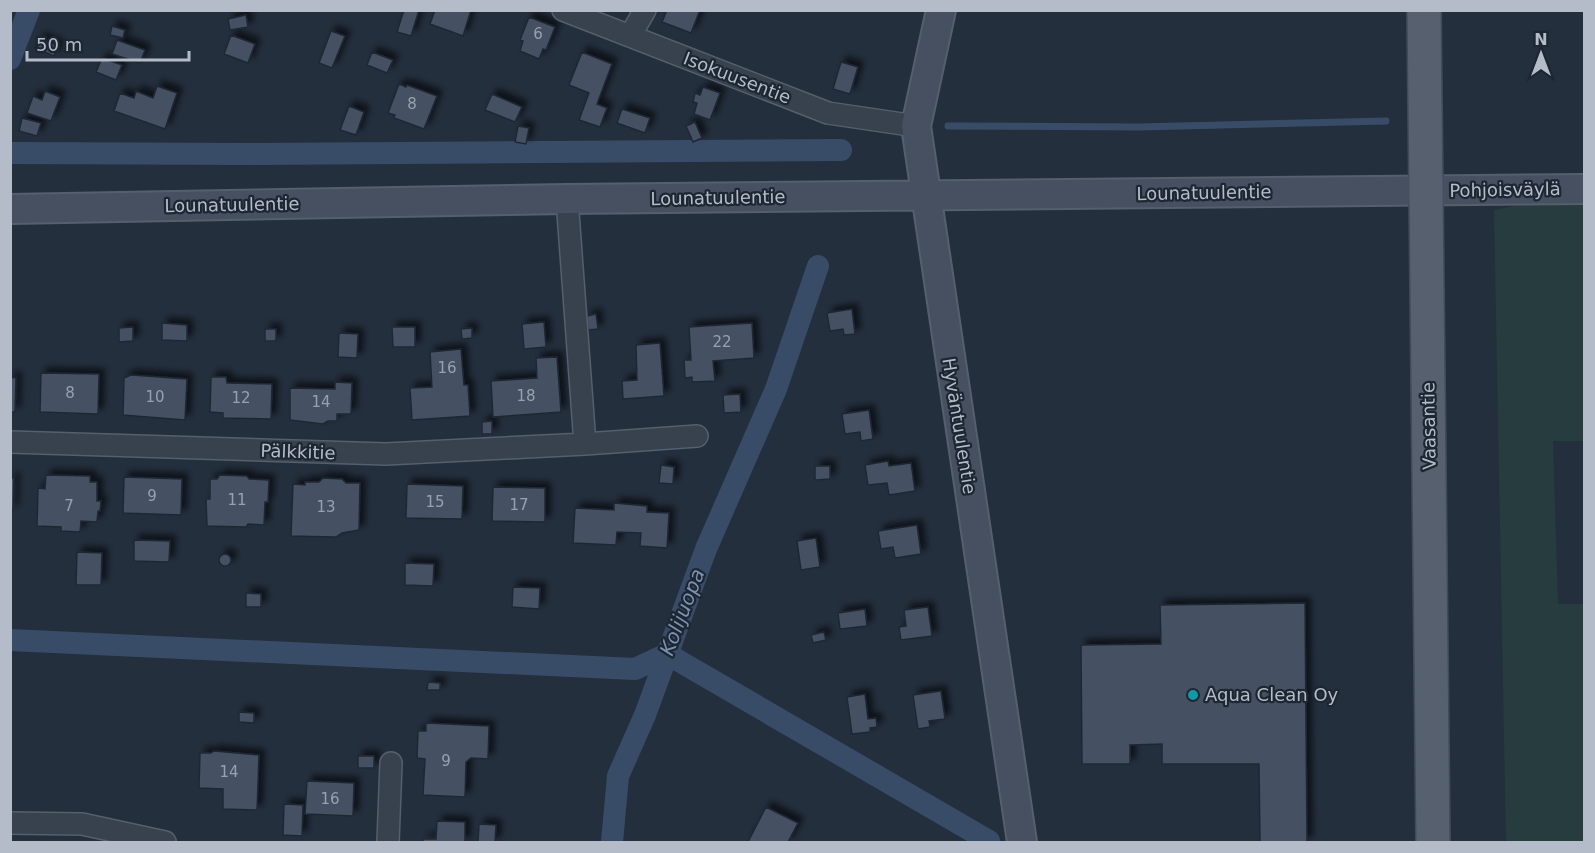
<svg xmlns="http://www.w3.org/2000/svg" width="1595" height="853" viewBox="0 0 1595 853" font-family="'DejaVu Sans',sans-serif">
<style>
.green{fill:#263c3f}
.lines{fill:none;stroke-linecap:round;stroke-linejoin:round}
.stream{stroke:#394c67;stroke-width:7}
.canal{stroke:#394c67;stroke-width:22}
.building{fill:#455162;stroke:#1f2835;stroke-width:1.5;filter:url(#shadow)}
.street-casing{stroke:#565f6c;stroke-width:24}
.secondary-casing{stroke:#565f6c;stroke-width:32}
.primary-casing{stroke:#414a57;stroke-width:36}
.street{stroke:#38414e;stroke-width:21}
.secondary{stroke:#465061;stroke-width:28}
.primary{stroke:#56606e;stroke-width:33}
.culture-dot{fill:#0f9aa8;stroke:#1d2633;stroke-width:2}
.labels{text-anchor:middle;stroke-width:4.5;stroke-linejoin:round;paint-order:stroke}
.number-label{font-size:15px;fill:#98a1af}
.street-label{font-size:18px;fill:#b4bcc9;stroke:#1d2633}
.poi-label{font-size:18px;fill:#b4bcc9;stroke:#1d2633;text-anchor:start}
.water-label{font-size:20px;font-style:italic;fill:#7c92b1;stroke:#1d2633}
</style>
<defs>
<filter id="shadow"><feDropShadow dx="5.5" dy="-5.5" stdDeviation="3" flood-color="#0009"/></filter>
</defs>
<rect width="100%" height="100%" fill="#242f3e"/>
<path class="green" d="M 1584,199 L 1584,441 L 1553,441 L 1558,604 L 1584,604 L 1584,842 L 1506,842 L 1494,210 L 1538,201 Z"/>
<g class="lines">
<path class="stream" d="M 948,126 L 1139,127 L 1386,121"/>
<path class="canal" d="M 10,59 L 29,10
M 10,153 L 250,154 L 841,150
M 10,640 L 635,669 L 667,654 L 989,841
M 612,842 L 618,776 L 645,715 L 706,549 L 776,389 L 818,266"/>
</g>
<path class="building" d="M 404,10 L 419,10 L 411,36 L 397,32 Z
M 435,10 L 471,10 L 463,36 L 430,24 Z
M 667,10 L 700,10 L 691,33 L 662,22 Z
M 246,15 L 248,27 L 230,30 L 228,19 Z
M 529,17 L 555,27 L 546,50 L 543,49 L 539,59 L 520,51 L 523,41 L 520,40 Z
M 112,26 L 125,30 L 123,38 L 110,35 Z
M 331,31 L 345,36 L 332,68 L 319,63 Z
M 231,35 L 255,44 L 248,63 L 224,54 Z
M 39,38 L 58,45 L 54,56 L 35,48 Z
M 117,40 L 145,50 L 140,63 L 112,54 Z
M 372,52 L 393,60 L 387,73 L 367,65 Z
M 582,52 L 612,64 L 597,104 L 607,108 L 600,127 L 579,120 L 589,93 L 569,85 Z
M 102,58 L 122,65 L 116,80 L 96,72 Z
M 841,62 L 858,67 L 850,94 L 833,89 Z
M 399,84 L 406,87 L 407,85 L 437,96 L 424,129 L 394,118 L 395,115 L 388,113 Z
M 157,86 L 177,93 L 165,129 L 114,111 L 120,93 L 134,98 L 136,91 L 153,98 Z
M 703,87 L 720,93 L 710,120 L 694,114 L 697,103 L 693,102 L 695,93 L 700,95 Z
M 45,91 L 60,97 L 51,121 L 27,113 L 33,96 L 42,100 Z
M 492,94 L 522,107 L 515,122 L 485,110 Z
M 349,106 L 364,112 L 356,135 L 340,130 Z
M 622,109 L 650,118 L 645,133 L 617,123 Z
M 22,118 L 41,123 L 37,136 L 19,131 Z
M 695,122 L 702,138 L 693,142 L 686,126 Z
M 518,126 L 529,128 L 526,144 L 515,142 Z
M 852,309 L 855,334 L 844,335 L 843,329 L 830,331 L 827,313 Z
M 596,314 L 598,329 L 588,330 L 587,316 Z
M 544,322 L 546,347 L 524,349 L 522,324 Z
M 162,323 L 187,325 L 187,341 L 162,340 Z
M 752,323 L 754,358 L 713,361 L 715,381 L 692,382 L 692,377 L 685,378 L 684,360 L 691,360 L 689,327 Z
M 133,327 L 133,341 L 119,342 L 119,328 Z
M 392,327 L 415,327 L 415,347 L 393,347 Z
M 472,328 L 472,338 L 462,339 L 461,329 Z
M 265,329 L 276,329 L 276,341 L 265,341 Z
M 339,333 L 358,334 L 357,358 L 338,357 Z
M 660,343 L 664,396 L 623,399 L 622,381 L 637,380 L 636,345 Z
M 461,349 L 464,385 L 468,385 L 470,416 L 412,420 L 410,388 L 432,387 L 430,352 Z
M 557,357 L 561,412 L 493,417 L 491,381 L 537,378 L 536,358 Z
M 41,373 L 99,374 L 98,414 L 40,412 Z
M 131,375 L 187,379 L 185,420 L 123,415 L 124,378 Z
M 10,377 L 16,378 L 15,412 L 10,412 Z
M 211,377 L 226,377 L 227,383 L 272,384 L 271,419 L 223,418 L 223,413 L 210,412 Z
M 335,382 L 352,383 L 351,414 L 337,414 L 337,421 L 328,421 L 323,424 L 290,420 L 290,388 L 335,389 Z
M 740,394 L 741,412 L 724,413 L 723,395 Z
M 869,410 L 873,439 L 861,441 L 860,432 L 845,434 L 842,414 Z
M 492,421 L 492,434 L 482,434 L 482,422 Z
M 888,461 L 889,466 L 911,463 L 915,491 L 889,495 L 887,483 L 868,485 L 865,465 Z
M 661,465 L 674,467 L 673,484 L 659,483 Z
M 815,466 L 830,466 L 830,479 L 815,480 Z
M 46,475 L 90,476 L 90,482 L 97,482 L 97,501 L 101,501 L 100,511 L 98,511 L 97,522 L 81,521 L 80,532 L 61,531 L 61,527 L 37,526 L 38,488 L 45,489 Z
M 220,475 L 247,476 L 249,479 L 269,480 L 268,502 L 265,502 L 264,525 L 248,524 L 246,527 L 207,526 L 206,499 L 210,499 L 210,479 L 217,479 Z
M 124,477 L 182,479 L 181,515 L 123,513 Z
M 10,478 L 14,478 L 13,511 L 10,511 Z
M 323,478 L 342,479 L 346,483 L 360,483 L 359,530 L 342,533 L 336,537 L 291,536 L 293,484 L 305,485 L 305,482 L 319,482 Z
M 407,484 L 463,486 L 462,519 L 406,518 Z
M 493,487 L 545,488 L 545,522 L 492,521 Z
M 614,503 L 647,506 L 647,512 L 669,513 L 667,548 L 640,546 L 641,533 L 617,532 L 616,545 L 573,543 L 575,508 L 614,510 Z
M 917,525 L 921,554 L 895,558 L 893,547 L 881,549 L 878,531 Z
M 816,538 L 820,567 L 801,570 L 797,541 Z
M 134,540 L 170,541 L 169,562 L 134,561 Z
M 77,552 L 102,553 L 101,585 L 76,585 Z
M219 560a6 6 0 1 1 12 0a6 6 0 1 1-12 0Z
M 405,563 L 434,564 L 433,586 L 405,585 Z
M 513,587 L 540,588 L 539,609 L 512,607 Z
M 246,593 L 261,594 L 261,607 L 246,607 Z
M 1305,603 L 1307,842 L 1260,842 L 1259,764 L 1162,764 L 1162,744 L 1130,745 L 1130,764 L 1082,764 L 1081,645 L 1161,644 L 1160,605 Z
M 928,607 L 932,636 L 901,640 L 899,627 L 906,626 L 904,610 Z
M 865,609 L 867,626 L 840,629 L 838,613 Z
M 824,632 L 826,640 L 813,643 L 811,635 Z
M 428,682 L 440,683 L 440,690 L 427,690 Z
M 941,691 L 945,719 L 929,721 L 930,727 L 918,729 L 913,695 Z
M 865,694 L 868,719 L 876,718 L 877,727 L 870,728 L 870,732 L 852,734 L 847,697 Z
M 239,712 L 254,713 L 254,723 L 239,722 Z
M 426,723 L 489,726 L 488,759 L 471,758 L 466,762 L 465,797 L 423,795 L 425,759 L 417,758 L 418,731 L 426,731 Z
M 214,751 L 259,755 L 257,810 L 223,809 L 223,789 L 199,788 L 200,753 L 211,753 Z
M 358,756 L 374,756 L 374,768 L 358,768 Z
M 307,781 L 354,783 L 353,816 L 305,814 Z
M 284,804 L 303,805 L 302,836 L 283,835 Z
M 766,807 L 798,823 L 788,842 L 748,842 Z
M 437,821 L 465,822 L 465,841 L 466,842 L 423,842 L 423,839 L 436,839 Z
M 479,824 L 496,825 L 495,842 L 478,842 Z"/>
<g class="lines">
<defs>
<path id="street" d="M 563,10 L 828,113 L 916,126
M 630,36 L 645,10
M 10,442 L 386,454 L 585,444 L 567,199
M 585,444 L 697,436
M 10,823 L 82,824 L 165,842
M 388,842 L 391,763"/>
<path id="secondary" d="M 941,10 L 916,126 L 1022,842
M 10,209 L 567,199 L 1584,189"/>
<path id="primary" d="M 1424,10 L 1433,842"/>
</defs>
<use href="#street" class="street-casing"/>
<use href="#secondary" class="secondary-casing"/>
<use href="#primary" class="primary-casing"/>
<use href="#street" class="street"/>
<use href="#secondary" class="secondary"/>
<use href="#primary" class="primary"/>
</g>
<circle class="culture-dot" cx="1193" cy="695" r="6"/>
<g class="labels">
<g class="number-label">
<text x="538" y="39">6</text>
<text x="412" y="109">8</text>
<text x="722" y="347">22</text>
<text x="447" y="373">16</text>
<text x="70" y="398">8</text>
<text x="526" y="401">18</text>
<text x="155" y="402">10</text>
<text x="241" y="403">12</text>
<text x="321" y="407">14</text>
<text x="152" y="501">9</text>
<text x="237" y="505">11</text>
<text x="435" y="507">15</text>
<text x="519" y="510">17</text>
<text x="69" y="511">7</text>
<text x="326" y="512">13</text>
<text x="446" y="766">9</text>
<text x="229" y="777">14</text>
<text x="330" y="804">16</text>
</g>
<g class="street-label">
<text transform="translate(737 78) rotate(21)" y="6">Isokuusentie</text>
<text transform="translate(1505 190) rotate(-1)" y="6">Pohjoisväylä</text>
<text transform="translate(1204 193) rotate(-1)" y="6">Lounatuulentie</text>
<text transform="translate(718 198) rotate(-1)" y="6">Lounatuulentie</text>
<text transform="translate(232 205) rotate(-1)" y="6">Lounatuulentie</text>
<text transform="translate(959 426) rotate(81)" y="6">Hyväntuulentie</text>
<text transform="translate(1429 426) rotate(-91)" y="6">Vaasantie</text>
<text transform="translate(298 452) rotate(2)" y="6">Pälkkitie</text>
</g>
<g class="poi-label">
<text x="1205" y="701">Aqua Clean Oy</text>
</g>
<g class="water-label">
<text transform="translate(682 612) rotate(-69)" y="7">Kolijuopa</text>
</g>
</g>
<rect width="1595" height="853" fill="none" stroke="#b4bcc9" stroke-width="24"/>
<g transform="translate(1541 54)" stroke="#1d2633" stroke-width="4.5" paint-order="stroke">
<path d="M0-4.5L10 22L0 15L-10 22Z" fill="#b4bcc9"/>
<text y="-9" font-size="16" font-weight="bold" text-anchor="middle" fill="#b4bcc9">N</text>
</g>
<path d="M27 51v9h162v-9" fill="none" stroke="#b4bcc9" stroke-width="3"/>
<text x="36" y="51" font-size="18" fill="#b4bcc9" stroke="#1d2633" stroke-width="4.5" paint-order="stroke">50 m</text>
</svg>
